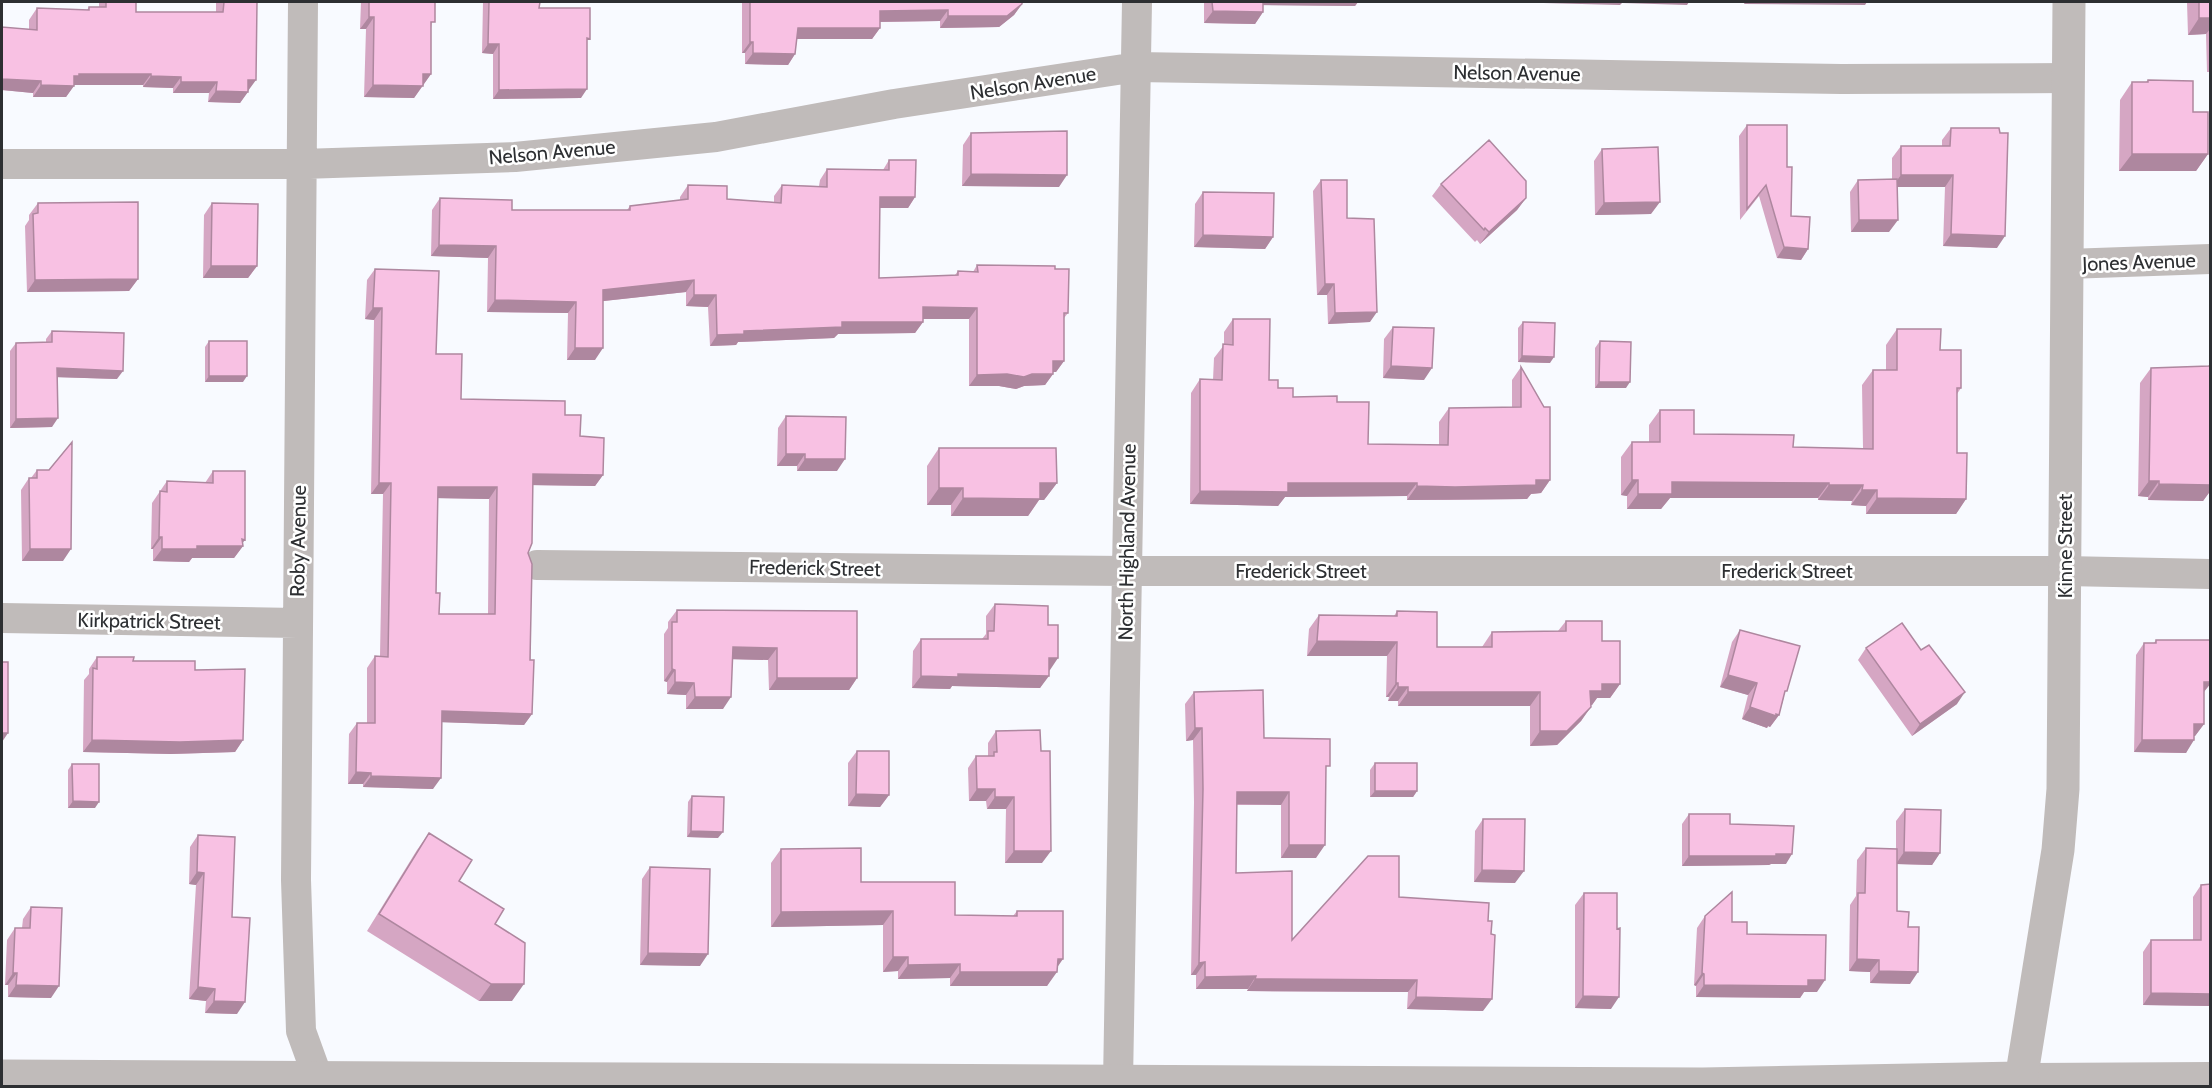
<svg xmlns="http://www.w3.org/2000/svg" width="2212" height="1088" viewBox="0 0 2212 1088" font-family="Cabin,sans-serif">
<style>
.lines{fill:none;stroke-linecap:round;stroke-linejoin:round}
.minor{stroke:#c0bbba;stroke-width:30}
.tertiary{stroke:#c0bbba;stroke-width:33}
.wall{fill:#d5a6c3;fill-rule:evenodd}
.shaded-wall{fill:#ae879f}
.building{fill:#f8c1e3;stroke:#ae879f;stroke-width:1.5;fill-rule:evenodd}
.labels{text-anchor:middle;stroke-width:5;stroke-linejoin:round;paint-order:stroke}
.street-label{font-size:20px;fill:#2d2f32;stroke:#fff}
</style>
<rect width="100%" height="100%" fill="#f8faff"/>
<g class="lines">
<path class="minor" d="M 303,2 L 296,880 L 301,1031 L 318,1078 L 318,1086
M 2,164 L 302,164 L 515,157 L 716,137 L 894,104 L 1137,67 L 1841,79 L 2068,78
M 2067,264 L 2210,259
M 537,565 L 1126,571 L 2065,571 L 2210,574
M 2,618 L 297,623
M 2020,1078 L 2210,1077
M 1118,1082 L 1137,2"/>
<path class="tertiary" d="M 2,1076 L 1703,1084 L 2020,1078
M 2020,1086 L 2058,850 L 2063,789 L 2069,2"/>
</g>
<path class="wall" d="M 99,2 L 136,2 L 136,12 L 216,12 L 216,2 L 257,2 L 248,91 L 240,103 L 208,102 L 209,93 L 173,93 L 173,88 L 143,87 L 143,85 L 74,85 L 66,97 L 33,97 L 33,93 L 2,90 L 2,27 L 29,29 L 29,20 L 37,8 L 87,10 L 89,7 L 99,7 Z
M 361,2 L 435,2 L 431,28 L 431,74 L 414,98 L 364,97 L 366,29 L 360,29 Z
M 483,2 L 540,2 L 539,8 L 587,42 L 581,98 L 493,99 L 493,54 L 482,53 Z
M 742,2 L 1022,2 L 1022,4 L 1014,15 L 999,27 L 940,28 L 940,21 L 880,22 L 880,28 L 872,39 L 797,39 L 795,54 L 788,65 L 745,64 L 745,53 L 742,53 Z
M 1204,2 L 1358,2 L 1355,6 L 1263,5 L 1263,12 L 1255,24 L 1204,23 Z
M 2187,2 L 2211,2 L 2211,72 L 2207,72 L 2206,34 L 2188,35 Z
M 2148,80 L 2193,112 L 2208,154 L 2196,171 L 2119,171 L 2120,100 L 2132,82 L 2146,82 Z
M 1747,125 L 1787,167 L 1791,216 L 1808,249 L 1801,260 L 1777,258 L 1759,196 L 1740,220 L 1739,136 Z
M 1951,128 L 1997,248 L 1943,246 L 1945,187 L 1897,187 L 1889,232 L 1851,232 L 1850,192 L 1858,180 L 1892,179 L 1892,158 L 1901,146 L 1942,146 L 1942,140 Z
M 971,133 L 1059,187 L 962,186 L 963,145 Z
M 1602,149 L 1651,214 L 1595,215 L 1594,161 Z
M 889,160 L 915,197 L 908,208 L 880,208 L 879,278 L 955,275 L 958,271 L 973,272 L 977,265 L 1068,313 L 1064,318 L 1064,361 L 1056,372 L 1053,372 L 1053,374 L 1045,385 L 1024,386 L 1016,389 L 999,386 L 969,386 L 969,319 L 923,319 L 923,322 L 915,333 L 838,334 L 834,338 L 738,342 L 736,345 L 710,346 L 708,307 L 686,306 L 686,292 L 603,301 L 595,360 L 567,360 L 568,313 L 487,312 L 488,258 L 431,256 L 432,210 L 440,198 L 512,210 L 627,210 L 630,206 L 680,200 L 680,197 L 688,185 L 727,199 L 774,202 L 774,196 L 782,185 L 819,186 L 820,180 L 827,169 L 883,170 Z
M 1321,180 L 1370,322 L 1328,324 L 1327,295 L 1317,295 L 1313,191 Z
M 1441,184 L 1526,198 L 1517,210 L 1480,244 L 1477,240 L 1475,242 L 1432,196 Z
M 1203,192 L 1273,237 L 1265,249 L 1194,247 L 1195,204 Z
M 38,203 L 138,279 L 129,291 L 27,292 L 25,226 L 29,220 L 29,215 Z
M 212,203 L 257,266 L 248,278 L 203,278 L 204,215 Z
M 375,269 L 436,354 L 461,399 L 565,415 L 580,436 L 603,475 L 595,486 L 533,485 L 528,553 L 532,714 L 524,725 L 442,722 L 433,789 L 363,787 L 363,784 L 348,784 L 349,734 L 357,723 L 367,723 L 367,668 L 375,656 L 380,656 L 383,494 L 371,494 L 374,320 L 365,319 L 367,280 ZM 438,498 L 489,499 L 488,614 L 439,614 L 436,593 Z
M 1233,319 L 1269,380 L 1278,388 L 1293,397 L 1337,402 L 1368,444 L 1439,445 L 1439,422 L 1449,408 L 1512,407 L 1512,380 L 1521,367 L 1550,480 L 1541,493 L 1531,494 L 1527,499 L 1446,500 L 1407,500 L 1407,496 L 1285,497 L 1278,506 L 1190,504 L 1191,393 L 1200,379 L 1213,380 L 1214,358 L 1224,345 L 1224,332 Z
M 1523,322 L 1550,363 L 1518,362 L 1518,328 Z
M 1393,327 L 1424,380 L 1383,378 L 1384,339 Z
M 1897,329 L 1940,350 L 1961,388 L 1957,394 L 1957,453 L 1966,499 L 1956,514 L 1866,514 L 1866,506 L 1851,505 L 1852,501 L 1818,500 L 1818,498 L 1670,498 L 1661,509 L 1627,509 L 1627,496 L 1621,495 L 1621,457 L 1632,442 L 1649,442 L 1649,425 L 1660,410 L 1694,434 L 1793,447 L 1863,448 L 1862,385 L 1873,370 L 1886,370 L 1886,345 Z
M 52,331 L 117,379 L 58,377 L 52,427 L 10,428 L 10,351 L 16,343 L 46,342 L 46,339 Z
M 209,341 L 243,382 L 205,382 L 205,347 Z
M 1600,341 L 1626,388 L 1595,388 L 1595,348 Z
M 2210,365 L 2211,365 L 2211,490 L 2203,501 L 2148,500 L 2148,497 L 2138,496 L 2140,383 L 2151,368 L 2208,366 Z
M 786,416 L 837,471 L 797,471 L 797,466 L 777,466 L 778,428 Z
M 939,448 L 1057,483 L 1044,500 L 1039,500 L 1028,516 L 951,516 L 951,505 L 927,505 L 927,466 Z
M 37,470 L 63,561 L 22,561 L 21,490 L 29,478 L 31,478 Z
M 213,471 L 242,543 L 243,546 L 234,558 L 192,558 L 189,562 L 153,561 L 153,549 L 151,549 L 152,503 L 167,481 L 205,483 Z
M 995,604 L 1048,625 L 1050,670 L 1040,688 L 952,686 L 950,689 L 912,688 L 913,651 L 921,639 L 982,639 L 986,634 L 986,616 Z
M 677,610 L 857,678 L 849,690 L 769,690 L 768,660 L 732,659 L 723,709 L 686,709 L 686,695 L 667,694 L 667,682 L 664,681 L 664,634 L 668,628 L 668,622 Z
M 1397,611 L 1437,647 L 1482,647 L 1492,632 L 1558,631 L 1566,621 L 1602,641 L 1620,684 L 1610,698 L 1597,698 L 1592,705 L 1591,705 L 1581,721 L 1557,745 L 1530,746 L 1530,706 L 1398,706 L 1398,701 L 1388,701 L 1389,697 L 1386,697 L 1387,656 L 1307,656 L 1309,629 L 1319,615 L 1394,616 Z
M 1740,630 L 1784,697 L 1779,715 L 1770,727 L 1768,726 L 1767,728 L 1742,719 L 1748,695 L 1720,687 L 1732,642 Z
M 2156,640 L 2211,640 L 2211,683 L 2204,692 L 2204,724 L 2195,736 L 2194,736 L 2186,753 L 2134,752 L 2136,655 L 2144,643 L 2154,643 Z
M 1866,648 L 1957,704 L 1912,736 L 1858,660 Z
M 97,657 L 133,661 L 195,670 L 243,740 L 235,752 L 171,754 L 83,752 L 84,680 L 89,674 L 89,669 Z
M 1194,692 L 1264,738 L 1326,772 L 1316,858 L 1281,858 L 1281,805 L 1237,805 L 1236,873 L 1292,940 L 1399,897 L 1483,1011 L 1407,1009 L 1408,992 L 1247,991 L 1248,989 L 1196,989 L 1196,975 L 1191,975 L 1194,802 L 1193,740 L 1186,741 L 1185,704 Z
M 996,731 L 1042,863 L 1005,863 L 1006,809 L 987,809 L 986,801 L 969,801 L 968,768 L 976,756 L 988,756 L 988,743 Z
M 857,751 L 889,795 L 880,807 L 848,806 L 848,763 Z
M 1375,763 L 1417,791 L 1413,797 L 1370,797 L 1370,770 Z
M 72,764 L 95,808 L 68,808 L 68,770 Z
M 692,796 L 718,838 L 687,837 L 688,802 Z
M 1905,809 L 1940,853 L 1932,865 L 1897,864 L 1897,911 L 1908,927 L 1910,984 L 1870,983 L 1870,972 L 1849,971 L 1850,905 L 1856,896 L 1857,860 L 1866,848 L 1896,849 L 1896,821 Z
M 1689,814 L 1730,824 L 1786,864 L 1771,864 L 1769,865 L 1682,866 L 1682,824 Z
M 1483,819 L 1515,883 L 1474,882 L 1475,831 Z
M 429,833 L 459,881 L 495,924 L 512,1001 L 479,1001 L 367,931 L 417,850 Z
M 198,835 L 232,917 L 237,1014 L 205,1013 L 206,1001 L 189,999 L 196,885 L 189,884 L 190,847 Z
M 781,849 L 861,882 L 955,915 L 1013,916 L 1017,911 L 1058,967 L 1047,986 L 950,986 L 950,978 L 898,979 L 898,971 L 883,972 L 883,925 L 771,927 L 771,863 Z
M 650,867 L 700,966 L 640,965 L 642,879 Z
M 2201,885 L 2211,1006 L 2143,1005 L 2143,952 L 2151,940 L 2193,940 L 2193,897 Z
M 1584,893 L 1611,1009 L 1575,1008 L 1575,905 Z
M 31,907 L 51,998 L 8,997 L 8,985 L 5,985 L 7,940 L 15,928 L 22,928 L 23,919 Z
M 1705,916 L 1732,922 L 1817,992 L 1804,992 L 1800,998 L 1696,997 L 1696,986 L 1694,985 L 1697,928 Z"/>
<path class="shaded-wall" d="M 1257,2 L 1358,2 L 1355,6 L 1255,5 Z
M 1415,2 L 1500,2 L 1499,3 L 1469,3 Z
M 1509,2 L 1689,2 L 1687,5 L 1622,3 L 1620,5 Z
M 1745,2 L 1867,2 L 1865,5 L 1744,4 Z
M 1022,4 L 1014,15 L 999,27 L 940,28 L 948,16 Z
M 948,10 L 940,21 L 872,22 L 880,11 Z
M 1213,11 L 1263,12 L 1255,24 L 1204,23 Z
M 369,17 L 374,17 L 366,29 L 360,29 Z
M 2199,18 L 2211,18 L 2211,28 L 2206,34 L 2188,35 Z
M 798,28 L 880,28 L 872,39 L 790,39 Z
M 750,42 L 753,42 L 745,53 L 742,53 Z
M 488,44 L 499,44 L 493,54 L 482,53 Z
M 753,53 L 795,54 L 788,65 L 745,64 Z
M 79,74 L 151,74 L 143,85 L 73,85 L 74,86 L 66,97 L 33,97 L 41,85 Z
M 423,74 L 431,74 L 414,98 L 364,97 L 373,85 Z
M 151,76 L 181,77 L 173,88 L 143,87 Z
M 2,79 L 41,81 L 33,93 L 2,90 Z
M 248,80 L 256,80 L 248,91 Z
M 181,82 L 217,82 L 209,93 L 173,93 Z
M 587,89 L 581,98 L 493,99 L 499,90 Z
M 216,91 L 248,92 L 240,103 L 208,102 Z
M 2132,154 L 2208,154 L 2196,171 L 2119,171 Z
M 971,174 L 1067,175 L 1059,187 L 962,186 Z
M 1901,175 L 1953,175 L 1945,187 L 1892,187 Z
M 880,197 L 915,197 L 908,208 L 872,208 Z
M 1526,198 L 1517,210 L 1480,244 L 1489,232 Z
M 1660,202 L 1651,214 L 1595,215 L 1604,203 Z
M 1859,220 L 1898,220 L 1889,232 L 1851,232 Z
M 1951,234 L 2005,236 L 1997,248 L 1943,246 Z
M 1203,235 L 1273,237 L 1265,249 L 1194,247 Z
M 439,245 L 496,246 L 488,258 L 431,256 Z
M 1784,247 L 1808,249 L 1801,260 L 1777,258 Z
M 211,266 L 257,266 L 248,278 L 203,278 Z
M 138,279 L 129,291 L 27,292 L 35,280 Z
M 694,280 L 686,292 L 595,302 L 603,290 Z
M 1325,284 L 1334,284 L 1327,295 L 1317,295 Z
M 694,295 L 716,295 L 708,307 L 686,306 Z
M 495,300 L 576,302 L 568,313 L 487,312 Z
M 923,307 L 977,308 L 969,319 L 915,319 Z
M 373,308 L 382,308 L 374,320 L 365,319 Z
M 1377,312 L 1370,322 L 1328,324 L 1335,313 Z
M 842,322 L 923,322 L 915,333 L 838,334 L 834,338 L 738,342 L 736,345 L 710,346 L 717,335 L 744,331 Z
M 575,348 L 603,348 L 595,360 L 567,360 Z
M 1522,356 L 1554,357 L 1550,363 L 1518,362 Z
M 1053,361 L 1064,361 L 1056,372 L 1045,372 Z
M 1391,366 L 1432,368 L 1424,380 L 1383,378 Z
M 57,368 L 123,371 L 117,379 L 51,377 Z
M 1053,374 L 1045,385 L 1024,386 L 1016,389 L 999,386 L 969,386 L 977,375 Z
M 209,376 L 247,376 L 243,382 L 205,382 Z
M 1599,382 L 1630,382 L 1626,388 L 1595,388 Z
M 58,418 L 52,427 L 10,428 L 16,419 Z
M 786,454 L 805,454 L 797,466 L 777,466 Z
M 805,459 L 845,459 L 837,471 L 797,471 Z
M 533,474 L 603,475 L 595,486 L 525,485 Z
M 1536,480 L 1550,480 L 1541,493 L 1531,494 L 1527,499 L 1407,500 L 1417,486 Z
M 1632,480 L 1638,480 L 1627,496 L 1621,495 Z
M 2149,481 L 2159,481 L 2148,497 L 2138,496 Z
M 1672,482 L 1829,483 L 1818,498 L 1670,498 L 1661,509 L 1627,509 L 1638,494 Z
M 379,483 L 391,483 L 383,494 L 371,494 Z
M 1040,483 L 1057,483 L 1044,500 L 1039,500 L 1028,516 L 951,516 L 963,498 Z
M 1288,483 L 1417,483 L 1407,496 L 1285,497 L 1278,506 L 1190,504 L 1200,491 Z
M 2159,484 L 2211,485 L 2211,490 L 2203,501 L 2148,500 Z
M 1829,485 L 1863,485 L 1852,501 L 1818,500 Z
M 438,487 L 497,487 L 489,499 L 430,498 Z
M 939,488 L 963,488 L 951,505 L 927,505 Z
M 1862,490 L 1877,490 L 1866,506 L 1851,505 Z
M 1877,498 L 1966,499 L 1956,514 L 1866,514 Z
M 159,537 L 162,537 L 153,549 L 151,549 Z
M 242,539 L 245,540 L 240,546 L 243,546 L 234,558 L 192,558 L 189,562 L 153,561 L 162,549 L 197,546 Z
M 30,549 L 71,549 L 63,561 L 22,561 Z
M 1317,641 L 1397,642 L 1387,656 L 1307,656 Z
M 733,647 L 777,648 L 768,660 L 724,659 Z
M 1049,658 L 1058,658 L 1050,670 L 1041,670 Z
M 672,669 L 675,670 L 667,682 L 664,681 Z
M 958,674 L 1049,676 L 1040,688 L 952,686 L 950,689 L 912,688 L 921,676 Z
M 1728,675 L 1757,683 L 1748,695 L 1720,687 Z
M 777,678 L 857,678 L 849,690 L 769,690 Z
M 675,682 L 694,683 L 686,695 L 667,694 Z
M 2204,682 L 2211,683 L 2202,694 Z
M 1396,683 L 1398,683 L 1389,697 L 1386,697 Z
M 1602,684 L 1620,684 L 1610,698 L 1597,698 L 1592,705 L 1580,705 L 1590,691 Z
M 1398,687 L 1408,687 L 1398,701 L 1388,701 Z
M 1408,692 L 1540,692 L 1530,706 L 1398,706 Z
M 1965,692 L 1957,704 L 1912,736 L 1920,724 Z
M 695,697 L 731,697 L 723,709 L 686,709 Z
M 1591,707 L 1581,721 L 1557,745 L 1530,746 L 1540,731 Z
M 1750,707 L 1776,714 L 1779,715 L 1770,727 L 1768,726 L 1767,728 L 1742,719 Z
M 442,711 L 532,714 L 524,725 L 435,722 Z
M 2194,724 L 2204,724 L 2195,736 L 2186,736 Z
M 1195,728 L 1202,728 L 1193,740 L 1186,741 Z
M 2,733 L 8,733 L 2,742 Z
M 92,740 L 243,740 L 235,752 L 171,754 L 83,752 Z
M 2142,740 L 2194,740 L 2186,753 L 2134,752 Z
M 356,772 L 371,773 L 363,784 L 348,784 Z
M 371,776 L 441,778 L 433,789 L 363,787 Z
M 977,789 L 995,789 L 986,801 L 969,801 Z
M 1375,791 L 1417,791 L 1413,797 L 1370,797 Z
M 1237,792 L 1289,792 L 1281,805 L 1228,804 Z
M 856,794 L 889,795 L 880,807 L 848,806 Z
M 995,797 L 1014,797 L 1006,809 L 987,809 Z
M 73,801 L 99,802 L 95,808 L 68,808 Z
M 691,831 L 723,832 L 718,838 L 687,837 Z
M 1289,845 L 1325,845 L 1316,858 L 1281,858 Z
M 1014,851 L 1051,851 L 1042,863 L 1005,863 Z
M 1904,852 L 1940,853 L 1932,865 L 1896,864 Z
M 1776,854 L 1792,854 L 1786,864 L 1771,864 L 1769,865 L 1682,866 L 1689,856 Z
M 1482,870 L 1524,871 L 1515,883 L 1474,882 Z
M 197,872 L 204,873 L 196,885 L 189,884 Z
M 893,911 L 883,925 L 771,927 L 781,912 Z
M 648,953 L 708,954 L 700,966 L 640,965 Z
M 893,957 L 908,957 L 898,971 L 883,972 Z
M 1058,959 L 1063,959 L 1054,972 L 1057,972 L 1047,986 L 950,986 L 960,972 Z
M 1857,959 L 1879,960 L 1870,972 L 1849,971 Z
M 1205,962 L 1196,975 L 1191,975 L 1199,963 Z
M 960,964 L 950,978 L 898,979 L 908,965 Z
M 1879,971 L 1918,972 L 1910,984 L 1870,983 Z
M 13,973 L 17,973 L 8,985 L 5,985 Z
M 1702,973 L 1704,974 L 1696,986 L 1694,985 Z
M 1256,976 L 1248,989 L 1196,989 L 1205,977 Z
M 1255,979 L 1417,980 L 1408,992 L 1247,991 Z
M 1808,980 L 1825,980 L 1817,992 L 1804,992 L 1800,998 L 1696,997 L 1704,985 Z
M 491,984 L 524,984 L 512,1001 L 479,1001 Z
M 16,985 L 59,986 L 51,998 L 8,997 Z
M 198,987 L 215,989 L 206,1001 L 189,999 Z
M 2151,993 L 2211,994 L 2211,1006 L 2143,1005 Z
M 1583,996 L 1619,997 L 1611,1009 L 1575,1008 Z
M 1416,997 L 1492,999 L 1483,1011 L 1407,1009 Z
M 214,1001 L 245,1002 L 237,1014 L 205,1013 Z"/>
<path class="building" d="M 106,2 L 136,2 L 136,12 L 223,12 L 224,2 L 257,2 L 256,80 L 248,80 L 248,92 L 216,91 L 217,82 L 181,82 L 181,77 L 151,76 L 151,74 L 79,74 L 79,76 L 74,76 L 74,86 L 41,85 L 41,81 L 2,79 L 2,27 L 37,30 L 37,8 L 89,10 L 89,7 L 106,7 Z
M 369,2 L 435,2 L 435,22 L 431,22 L 431,74 L 423,74 L 423,86 L 373,85 L 374,17 L 369,17 Z
M 489,2 L 540,2 L 539,8 L 590,8 L 590,39 L 587,38 L 587,89 L 499,90 L 499,44 L 488,44 Z
M 750,2 L 1022,2 L 1022,4 L 1007,16 L 948,16 L 948,10 L 880,11 L 880,28 L 798,28 L 795,54 L 753,53 L 753,42 L 750,42 Z
M 1212,2 L 1263,2 L 1263,12 L 1213,11 Z
M 2199,2 L 2211,2 L 2211,18 L 2199,18 Z
M 2148,80 L 2193,81 L 2193,112 L 2208,112 L 2208,154 L 2132,154 L 2132,82 L 2148,82 Z
M 1747,125 L 1787,125 L 1787,167 L 1792,167 L 1791,216 L 1810,217 L 1808,249 L 1784,247 L 1766,185 L 1747,209 Z
M 1951,128 L 1999,128 L 2000,133 L 2008,133 L 2005,236 L 1951,234 L 1953,175 L 1901,175 L 1901,146 L 1950,146 Z
M 1067,131 L 1067,175 L 971,174 L 971,133 Z
M 1489,140 L 1526,181 L 1526,198 L 1489,232 L 1485,228 L 1484,230 L 1441,184 Z
M 1658,147 L 1660,202 L 1604,203 L 1602,149 Z
M 889,160 L 916,160 L 915,197 L 880,197 L 879,278 L 958,275 L 958,271 L 978,272 L 977,265 L 1055,266 L 1055,269 L 1069,269 L 1068,313 L 1064,313 L 1064,361 L 1053,361 L 1053,374 L 1032,374 L 1024,377 L 1007,374 L 977,375 L 977,308 L 923,307 L 923,322 L 842,322 L 842,327 L 744,331 L 744,334 L 717,335 L 716,295 L 694,295 L 694,280 L 603,290 L 603,348 L 575,348 L 576,302 L 495,300 L 496,246 L 439,245 L 440,198 L 512,200 L 512,210 L 630,210 L 630,206 L 688,199 L 688,185 L 727,186 L 727,199 L 781,203 L 782,185 L 827,187 L 827,169 L 889,170 Z
M 1897,179 L 1898,220 L 1859,220 L 1858,180 Z
M 1321,180 L 1347,180 L 1347,218 L 1374,219 L 1377,312 L 1335,313 L 1334,284 L 1325,284 Z
M 1203,192 L 1274,193 L 1273,237 L 1203,235 Z
M 138,202 L 138,279 L 35,280 L 33,214 L 38,213 L 38,203 Z
M 212,203 L 258,204 L 257,266 L 211,266 Z
M 375,269 L 439,271 L 436,354 L 462,354 L 461,399 L 565,401 L 565,415 L 581,415 L 580,436 L 604,438 L 603,475 L 533,474 L 532,543 L 528,553 L 532,564 L 530,660 L 534,660 L 532,714 L 442,711 L 441,778 L 371,776 L 371,773 L 356,772 L 357,723 L 375,723 L 375,656 L 388,657 L 391,483 L 379,483 L 382,308 L 373,308 ZM 438,487 L 497,487 L 495,614 L 439,614 L 440,593 L 436,593 Z
M 1233,319 L 1270,319 L 1269,380 L 1278,380 L 1278,388 L 1293,388 L 1293,397 L 1337,396 L 1337,402 L 1369,402 L 1368,444 L 1448,445 L 1449,408 L 1521,407 L 1521,367 L 1544,407 L 1550,407 L 1550,480 L 1536,480 L 1536,485 L 1455,487 L 1417,486 L 1417,483 L 1288,483 L 1288,492 L 1200,491 L 1200,379 L 1222,380 L 1223,344 L 1233,345 Z
M 1523,322 L 1555,323 L 1554,357 L 1522,356 Z
M 1393,327 L 1434,328 L 1432,368 L 1391,366 Z
M 1897,329 L 1941,329 L 1940,350 L 1961,350 L 1961,388 L 1957,388 L 1957,453 L 1967,453 L 1966,499 L 1877,498 L 1877,490 L 1862,490 L 1863,485 L 1829,485 L 1829,483 L 1672,482 L 1672,494 L 1638,494 L 1638,480 L 1632,480 L 1632,442 L 1660,442 L 1660,410 L 1694,410 L 1694,434 L 1794,435 L 1793,447 L 1873,449 L 1873,370 L 1897,370 Z
M 52,331 L 124,333 L 123,371 L 57,368 L 58,418 L 16,419 L 16,343 L 52,342 Z
M 209,341 L 247,341 L 247,376 L 209,376 Z
M 1600,341 L 1631,342 L 1630,382 L 1599,382 Z
M 2210,365 L 2211,365 L 2211,485 L 2159,484 L 2159,481 L 2149,481 L 2151,368 L 2209,366 Z
M 786,416 L 846,417 L 845,459 L 805,459 L 805,454 L 786,454 Z
M 72,442 L 71,549 L 30,549 L 29,478 L 37,478 L 37,470 L 49,470 Z
M 939,448 L 1056,448 L 1057,483 L 1040,483 L 1040,499 L 963,498 L 963,488 L 939,488 Z
M 213,471 L 245,471 L 245,540 L 242,539 L 243,546 L 197,546 L 197,549 L 162,549 L 162,537 L 159,537 L 160,491 L 167,492 L 167,481 L 213,483 Z
M 995,604 L 1048,606 L 1048,625 L 1058,625 L 1058,658 L 1049,658 L 1049,676 L 958,674 L 958,677 L 921,676 L 921,639 L 988,639 L 988,631 L 994,631 Z
M 677,610 L 857,611 L 857,678 L 777,678 L 777,648 L 733,647 L 731,697 L 695,697 L 694,683 L 675,682 L 675,670 L 672,669 L 672,622 L 677,622 Z
M 1397,611 L 1437,612 L 1437,647 L 1492,647 L 1492,632 L 1566,631 L 1566,621 L 1602,621 L 1602,641 L 1620,641 L 1620,684 L 1602,684 L 1602,691 L 1590,691 L 1591,707 L 1567,731 L 1540,731 L 1540,692 L 1408,692 L 1408,687 L 1398,687 L 1398,683 L 1396,683 L 1397,642 L 1317,641 L 1319,615 L 1397,616 Z
M 1902,623 L 1921,650 L 1929,645 L 1965,692 L 1920,724 L 1866,648 Z
M 1740,630 L 1800,646 L 1787,691 L 1785,691 L 1779,715 L 1776,714 L 1776,716 L 1750,707 L 1757,683 L 1728,675 Z
M 2156,640 L 2211,640 L 2211,682 L 2204,682 L 2204,724 L 2194,724 L 2194,740 L 2142,740 L 2144,643 L 2156,643 Z
M 97,657 L 134,657 L 133,661 L 195,661 L 195,670 L 245,669 L 243,740 L 180,742 L 92,740 L 93,668 L 97,669 Z
M 2,662 L 8,662 L 8,733 L 2,733 Z
M 1263,690 L 1264,738 L 1330,739 L 1330,766 L 1326,766 L 1325,845 L 1289,845 L 1289,792 L 1237,792 L 1236,873 L 1292,871 L 1292,940 L 1368,856 L 1399,856 L 1399,897 L 1489,903 L 1488,921 L 1492,921 L 1491,934 L 1495,935 L 1492,999 L 1416,997 L 1417,980 L 1255,979 L 1256,976 L 1205,977 L 1205,962 L 1199,963 L 1203,789 L 1202,728 L 1195,728 L 1194,692 Z
M 1040,730 L 1041,751 L 1050,751 L 1051,851 L 1014,851 L 1014,797 L 995,797 L 995,789 L 977,789 L 976,756 L 994,756 L 994,752 L 997,752 L 996,731 Z
M 857,751 L 889,751 L 889,795 L 856,794 Z
M 1375,763 L 1417,763 L 1417,791 L 1375,791 Z
M 72,764 L 99,764 L 99,802 L 73,801 Z
M 692,796 L 724,797 L 723,832 L 691,831 Z
M 1905,809 L 1941,810 L 1940,853 L 1904,852 Z
M 1689,814 L 1730,814 L 1730,824 L 1794,826 L 1792,854 L 1776,854 L 1776,856 L 1689,856 Z
M 1483,819 L 1525,819 L 1524,871 L 1482,870 Z
M 429,833 L 472,860 L 459,881 L 504,909 L 495,924 L 525,943 L 524,984 L 491,984 L 379,914 Z
M 198,835 L 235,837 L 232,917 L 250,918 L 245,1002 L 214,1001 L 215,989 L 198,987 L 204,873 L 197,872 Z
M 861,848 L 861,882 L 955,882 L 955,915 L 1017,916 L 1017,911 L 1063,911 L 1063,959 L 1058,959 L 1057,972 L 960,972 L 960,964 L 908,965 L 908,957 L 893,957 L 893,911 L 781,912 L 781,849 Z
M 1866,848 L 1897,849 L 1897,911 L 1909,912 L 1908,927 L 1919,927 L 1918,972 L 1879,971 L 1879,960 L 1857,959 L 1858,893 L 1865,893 Z
M 650,867 L 710,869 L 708,954 L 648,953 Z
M 2211,884 L 2211,994 L 2151,993 L 2151,940 L 2201,940 L 2201,885 Z
M 1732,892 L 1732,922 L 1747,922 L 1747,934 L 1826,935 L 1825,980 L 1808,980 L 1808,986 L 1704,985 L 1704,974 L 1702,973 L 1705,916 Z
M 1584,893 L 1617,893 L 1617,929 L 1620,928 L 1619,997 L 1583,996 Z
M 31,907 L 62,908 L 59,986 L 16,985 L 17,973 L 13,973 L 15,928 L 30,928 Z"/>
<g class="labels">
<g class="street-label">
<text transform="translate(1517 73) rotate(1)" y="7">Nelson Avenue</text>
<text transform="translate(1033 83) rotate(-9)" y="7">Nelson Avenue</text>
<text transform="translate(552 152) rotate(-5)" y="7">Nelson Avenue</text>
<text transform="translate(2139 262) rotate(-2)" y="7">Jones Avenue</text>
<text transform="translate(298 541) rotate(-89)" y="7">Roby Avenue</text>
<text transform="translate(1127 542) rotate(-89)" y="7">North Highland Avenue</text>
<text transform="translate(2065 546) rotate(-90)" y="7">Kinne Street</text>
<text transform="translate(815 568) rotate(1)" y="7">Frederick Street</text>
<text x="1301" y="578">Frederick Street</text>
<text x="1787" y="578">Frederick Street</text>
<text transform="translate(149 621) rotate(1)" y="7">Kirkpatrick Street</text>
</g>
</g>
<rect width="2212" height="1088" fill="none" stroke="#2d2f32" stroke-width="6"/>
</svg>
